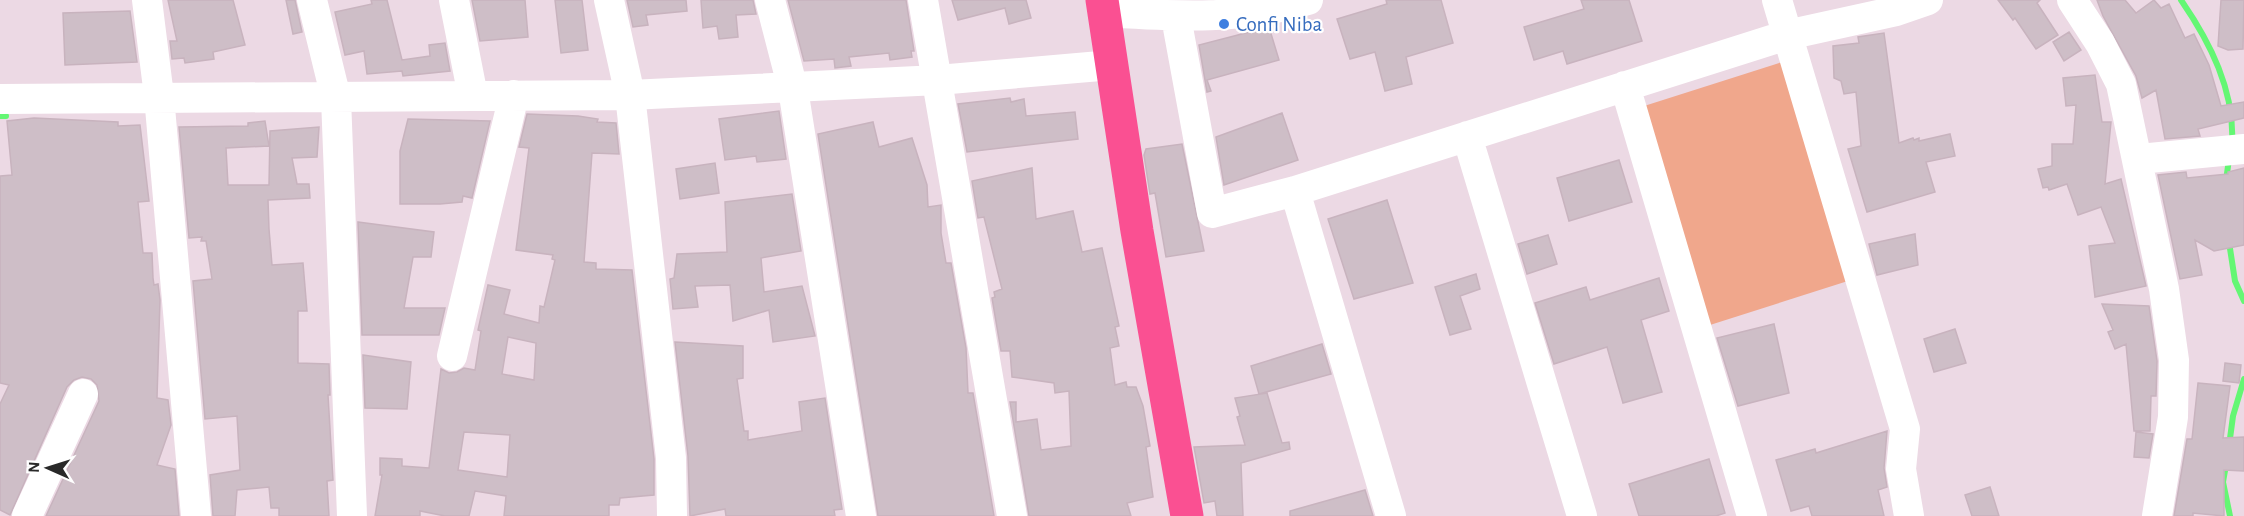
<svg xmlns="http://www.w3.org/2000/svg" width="2244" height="516" viewBox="0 0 2244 516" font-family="'Alegreya Sans',sans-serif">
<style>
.pitch{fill:#f0a78c}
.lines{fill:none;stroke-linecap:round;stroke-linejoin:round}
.stream{stroke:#64f774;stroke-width:6}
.building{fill:#cebec7;stroke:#c8b3be;stroke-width:1.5;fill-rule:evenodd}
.minor{stroke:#fff;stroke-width:30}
.major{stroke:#fa5092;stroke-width:33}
.shop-dot{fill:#3f7fe0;stroke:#fff;stroke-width:2}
.labels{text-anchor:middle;stroke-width:4.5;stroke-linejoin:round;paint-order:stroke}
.shop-label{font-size:21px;fill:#366cbe;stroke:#fff;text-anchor:start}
</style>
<rect width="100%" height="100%" fill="#ecd9e4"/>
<path class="pitch" d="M 1782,62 L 1851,280 L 1710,325 L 1641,107 Z"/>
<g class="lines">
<path class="stream" d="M 2181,0 C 2210,42 2235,91 2232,143
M 0,116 L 6,116
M 2226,181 L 2229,159
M 2229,242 L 2235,281 L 2244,301
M 2229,446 L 2233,416 L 2244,379
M 2226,465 L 2223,482 L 2230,516"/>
</g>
<path class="building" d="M 168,0 L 233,0 L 245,45 L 213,52 L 214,59 L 185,63 L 184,58 L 172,59 L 170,41 L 177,41 Z
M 286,0 L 295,0 L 302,32 L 293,34 Z
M 371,0 L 387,0 L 402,60 L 430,56 L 429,45 L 445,43 L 450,71 L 403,76 L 402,71 L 367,74 L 364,51 L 345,55 L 335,12 L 372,4 Z
M 472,0 L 525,0 L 528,37 L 480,41 Z
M 555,0 L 582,0 L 588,50 L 561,53 Z
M 627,0 L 686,0 L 687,11 L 646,15 L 648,25 L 633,27 Z
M 701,0 L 753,0 L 756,14 L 736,15 L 738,37 L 719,39 L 717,26 L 703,28 Z
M 788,0 L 906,0 L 914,51 L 911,51 L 912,57 L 890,60 L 889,53 L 849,57 L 851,66 L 835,68 L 834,59 L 804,61 Z
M 952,0 L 1026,0 L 1031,18 L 1009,24 L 1005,8 L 958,20 Z
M 1386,0 L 1441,0 L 1453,43 L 1406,57 L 1412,84 L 1385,91 L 1375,52 L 1350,59 L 1337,19 L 1387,4 Z
M 1581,0 L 1629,0 L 1642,41 L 1567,64 L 1563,51 L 1534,60 L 1524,27 L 1584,9 Z
M 1998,0 L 2040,0 L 2037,3 L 2058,35 L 2036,49 L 2015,18 L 2013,20 Z
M 2097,0 L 2125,0 L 2136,13 L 2154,0 L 2161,8 L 2169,4 L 2185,38 L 2194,34 L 2209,65 L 2221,106 L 2244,102 L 2244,118 L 2198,129 L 2200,136 L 2165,139 L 2156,90 L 2142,98 L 2136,76 L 2103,16 Z
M 2221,0 L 2244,0 L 2243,49 L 2228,50 L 2218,46 Z
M 130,11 L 137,62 L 65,65 L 63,13 Z
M 1269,27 L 1279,60 L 1207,80 L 1211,91 L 1207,92 L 1199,45 Z
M 2069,32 L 2081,50 L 2064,61 L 2053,42 Z
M 1884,33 L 1899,143 L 1913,138 L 1914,140 L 1919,138 L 1919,141 L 1950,134 L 1955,156 L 1926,162 L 1935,192 L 1867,212 L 1848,149 L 1861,146 L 1856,92 L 1844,94 L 1841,81 L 1834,78 L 1833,46 L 1859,43 L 1858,37 Z
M 2095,75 L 2102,122 L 2111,122 L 2105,184 L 2121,179 L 2146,286 L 2095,297 L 2089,246 L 2115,243 L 2101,207 L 2078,215 L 2067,184 L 2049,190 L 2048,187 L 2043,188 L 2038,169 L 2052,166 L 2052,144 L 2073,144 L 2076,105 L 2066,106 L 2063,78 Z
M 1010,98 L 1011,102 L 1024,99 L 1026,116 L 1075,112 L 1078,139 L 967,152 L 958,104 Z
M 779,111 L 786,159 L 757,162 L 756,156 L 725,160 L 719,119 Z
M 1282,113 L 1298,160 L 1224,185 L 1216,137 Z
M 527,114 L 578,116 L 598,119 L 597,122 L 616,123 L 619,154 L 592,153 L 584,262 L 596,263 L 596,269 L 632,270 L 654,459 L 654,495 L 620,498 L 619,505 L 609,505 L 609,516 L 504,516 L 506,496 L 475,491 L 469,516 L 445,516 L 420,511 L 420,516 L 375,516 L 382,475 L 380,475 L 380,458 L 402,459 L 402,466 L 429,468 L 441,369 L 449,373 L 457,372 L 464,368 L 475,370 L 481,331 L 478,330 L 488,285 L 510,290 L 504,314 L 539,323 L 540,306 L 544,307 L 555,260 L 552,259 L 553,255 L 516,250 L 529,148 L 519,147 ZM 508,337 L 536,343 L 534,380 L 502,374 ZM 464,432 L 510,435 L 507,477 L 458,470 Z
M 34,118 L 118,122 L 118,126 L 140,125 L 149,201 L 138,202 L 143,253 L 152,253 L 153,278 L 154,285 L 158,284 L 160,300 L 157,398 L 168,400 L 171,425 L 157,465 L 175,469 L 179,516 L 46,516 L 99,401 L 97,385 L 91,379 L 82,377 L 74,380 L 67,387 L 10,515 L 0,510 L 0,404 L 9,385 L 0,383 L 0,176 L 12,175 L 7,121 Z
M 408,119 L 490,121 L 472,198 L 463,196 L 462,202 L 440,204 L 400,204 L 400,151 Z
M 265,121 L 269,146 L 226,148 L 228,185 L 269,185 L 270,131 L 319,127 L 317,157 L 292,158 L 297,184 L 309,184 L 310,198 L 268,200 L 269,229 L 272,265 L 303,263 L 307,311 L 298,311 L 298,363 L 329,364 L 330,395 L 328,395 L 333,480 L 327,481 L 329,516 L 279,516 L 279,508 L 271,508 L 269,487 L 237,490 L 235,516 L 213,516 L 210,475 L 240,470 L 237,416 L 205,419 L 193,281 L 212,279 L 206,241 L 201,241 L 202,237 L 189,238 L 179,127 L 248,126 L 248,123 Z
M 873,122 L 879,147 L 912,138 L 927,185 L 928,207 L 941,205 L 941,233 L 946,263 L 951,263 L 966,348 L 968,393 L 973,393 L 994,516 L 878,516 L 818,134 Z
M 1182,144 L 1204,251 L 1166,257 L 1155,193 L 1150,194 L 1144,155 L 1146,149 Z
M 1619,160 L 1632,202 L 1569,221 L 1557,178 Z
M 715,163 L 719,193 L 680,199 L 676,169 Z
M 1032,168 L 1036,219 L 1073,211 L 1082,252 L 1102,248 L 1119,326 L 1115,327 L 1119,346 L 1110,348 L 1115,385 L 1126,382 L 1127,387 L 1136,387 L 1143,406 L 1150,446 L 1146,447 L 1153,497 L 1127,503 L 1131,516 L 1029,516 L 1010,402 L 1016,402 L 1016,422 L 1037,419 L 1041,450 L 1071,446 L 1069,391 L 1055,393 L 1054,383 L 1012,377 L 1010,351 L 1001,351 L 992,298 L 995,297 L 994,292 L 1002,289 L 984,217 L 978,218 L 972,181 Z
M 2244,168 L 2244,245 L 2214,251 L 2195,240 L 2202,275 L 2180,279 L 2158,175 L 2186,172 L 2187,178 L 2228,174 L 2228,172 Z
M 792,194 L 801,251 L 761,258 L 764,292 L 802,286 L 815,336 L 773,342 L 769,310 L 733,321 L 730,285 L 695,286 L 698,307 L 673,309 L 670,279 L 674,278 L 677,254 L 727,252 L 725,202 Z
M 1387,200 L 1413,283 L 1354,299 L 1328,219 Z
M 358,222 L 434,232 L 431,257 L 413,257 L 404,308 L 445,308 L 439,335 L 362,335 Z
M 1915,234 L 1918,265 L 1877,275 L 1869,244 Z
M 1548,235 L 1557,264 L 1527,274 L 1518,244 Z
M 1476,274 L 1480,289 L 1460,296 L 1471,329 L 1450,335 L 1435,287 Z
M 1659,278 L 1669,311 L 1641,320 L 1662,392 L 1623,403 L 1607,347 L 1554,364 L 1535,303 L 1586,287 L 1590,300 Z
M 2102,304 L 2149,306 L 2157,361 L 2156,396 L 2151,396 L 2150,431 L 2134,431 L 2126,344 L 2115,349 L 2108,332 L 2113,330 Z
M 1774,324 L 1789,393 L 1738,406 L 1717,338 Z
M 1955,329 L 1966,363 L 1934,372 L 1924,339 Z
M 675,342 L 743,346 L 743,378 L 737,379 L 744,431 L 748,431 L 748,440 L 802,431 L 799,402 L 825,398 L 842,509 L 834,510 L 835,516 L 726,516 L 725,509 L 690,516 L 688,456 Z
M 1322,344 L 1331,374 L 1259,394 L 1251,366 Z
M 363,355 L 411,362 L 407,409 L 365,408 Z
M 2225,363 L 2241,365 L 2239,383 L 2223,381 Z
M 2198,383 L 2230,386 L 2223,438 L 2244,437 L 2244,471 L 2224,470 L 2224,516 L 2193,513 L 2193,516 L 2174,516 L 2187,439 L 2192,439 Z
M 1267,393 L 1282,443 L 1289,442 L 1290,449 L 1241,463 L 1243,516 L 1217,516 L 1215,501 L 1204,503 L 1194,447 L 1245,445 L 1237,417 L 1240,416 L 1235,398 Z
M 1887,431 L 1884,468 L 1887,487 L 1878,490 L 1884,516 L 1812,516 L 1809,506 L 1791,511 L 1776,460 L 1815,449 L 1816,453 Z
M 2136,432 L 2153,434 L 2149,458 L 2134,457 Z
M 1709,459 L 1725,513 L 1716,516 L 1639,516 L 1629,484 Z
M 1990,487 L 1999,516 L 1972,516 L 1965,495 Z
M 1365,490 L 1373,516 L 1290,516 L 1290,511 Z"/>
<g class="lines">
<path class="minor" d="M 147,0 L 159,96 L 196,516
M 312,0 L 336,98 L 352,516
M 454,0 L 473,96
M 609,0 L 630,95 L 671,458 L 672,516
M 770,0 L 793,89 L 861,516
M 923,0 L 1012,516
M 1777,0 L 1905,429 L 1901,469 L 1909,516
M 2072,0 L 2100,43 L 2121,84 L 2164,289 L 2174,360 L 2173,417 L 2157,516
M 1104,12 C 1172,16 1241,21 1308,0
M 1176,17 L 1212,213 L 1295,191 L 1787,35 L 1896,11 L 1928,0
M 1625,86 L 1752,516
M 0,99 L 630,95 L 938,80 L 1112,65
M 1467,136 L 1582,516
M 2139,159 L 2244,149
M 1295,191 L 1391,516
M 452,356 L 514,95
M 27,516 L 83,394"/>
<path class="major" d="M 1102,0 L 1137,231 L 1187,516"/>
</g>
<circle class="shop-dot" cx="1224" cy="24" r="6"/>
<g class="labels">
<g class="shop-label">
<text x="1236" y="31">Confi Niba</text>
</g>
</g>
<g transform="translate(48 468) rotate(273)" stroke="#ffffff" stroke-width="4.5" paint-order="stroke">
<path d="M0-4.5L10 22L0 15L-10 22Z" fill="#292929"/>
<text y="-9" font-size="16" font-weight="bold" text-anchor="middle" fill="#292929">N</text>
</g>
</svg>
